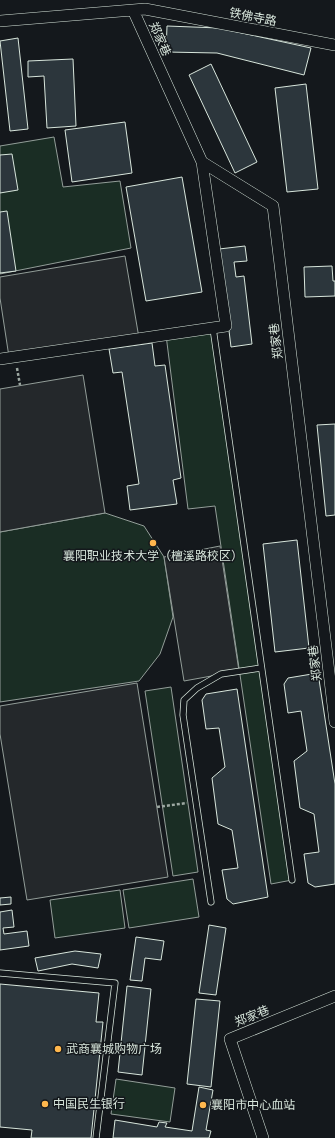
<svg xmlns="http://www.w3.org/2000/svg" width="335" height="1138" viewBox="0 0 335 1138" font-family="'Libre Baskerville','Noto Sans SC',serif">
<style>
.green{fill:#1a2d24;stroke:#939e99}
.parking{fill:#24282b;stroke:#939e99}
.building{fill:#2c363c;stroke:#d8e6dc}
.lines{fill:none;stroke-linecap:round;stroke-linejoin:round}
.service-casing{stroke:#d8e6dc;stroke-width:7}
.minor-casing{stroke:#d8e6dc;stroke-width:12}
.path{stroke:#9da8a2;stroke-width:2.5;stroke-dasharray:3 2;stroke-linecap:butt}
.service{stroke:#14181c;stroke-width:5.5}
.minor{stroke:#14181c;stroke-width:11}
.poi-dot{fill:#ffb74d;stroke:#14181c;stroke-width:1.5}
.labels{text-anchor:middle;stroke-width:3;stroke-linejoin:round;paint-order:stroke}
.street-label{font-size:12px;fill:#d8e6dc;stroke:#14181c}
.poi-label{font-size:12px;fill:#d8e6dc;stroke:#14181c;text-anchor:start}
</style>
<rect width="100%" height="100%" fill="#14181c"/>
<path class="green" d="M 54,137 L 63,187 L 120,181 L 131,248 L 0,274 L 0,146 Z
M 213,328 L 292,880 L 271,884 L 215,506 L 188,509 L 166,335 Z
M 105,513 L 144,526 L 164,557 L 173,617 L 160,654 L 139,681 L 0,702 L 0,532 Z
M 171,687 L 198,872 L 173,876 L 145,691 Z
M 193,879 L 199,917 L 129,928 L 123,890 Z
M 120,890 L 125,928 L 55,938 L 50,900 Z
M 116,1079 L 175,1088 L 170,1122 L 111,1114 Z"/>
<path class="parking" d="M 125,256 L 139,338 L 9,357 L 0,298 L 0,277 Z
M 83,375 L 105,513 L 0,532 L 0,389 Z
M 220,546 L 239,671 L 184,681 L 164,557 Z
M 137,683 L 168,877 L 27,900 L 0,734 L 0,706 Z"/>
<path class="building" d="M 167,26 L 219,28 L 311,48 L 304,75 L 217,53 L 166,52 Z
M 18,38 L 28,129 L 10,131 L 0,41 Z
M 73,59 L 76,126 L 47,128 L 44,76 L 28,77 L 28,61 Z
M 211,64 L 257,162 L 235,173 L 189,75 Z
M 306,84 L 318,189 L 287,192 L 275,88 Z
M 125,122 L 132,173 L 72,182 L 65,130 Z
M 12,154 L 18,190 L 0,193 L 0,155 Z
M 182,177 L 202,292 L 146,301 L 126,187 Z
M 7,211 L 16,271 L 0,273 L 0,212 Z
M 245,246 L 247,261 L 234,262 L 236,277 L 244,276 L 252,344 L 231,347 L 219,249 Z
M 332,266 L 333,281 L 335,281 L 335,296 L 305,297 L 304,267 Z
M 152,343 L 155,366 L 165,365 L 181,478 L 173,480 L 177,504 L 130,510 L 127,486 L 139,484 L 122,372 L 113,373 L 109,349 Z
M 335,424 L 335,515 L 326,516 L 317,425 Z
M 297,540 L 309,648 L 275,652 L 263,544 Z
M 318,673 L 335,784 L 335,884 L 315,887 L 308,883 L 304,854 L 319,852 L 314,814 L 300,808 L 294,761 L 307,751 L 301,711 L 288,713 L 284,684 L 288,678 Z
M 237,689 L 268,897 L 233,904 L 227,899 L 222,870 L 238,868 L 232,830 L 218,824 L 212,778 L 225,767 L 219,728 L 206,729 L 202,700 L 206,694 Z
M 11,897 L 11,904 L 0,905 L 0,898 Z
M 12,910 L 14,927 L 3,928 L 4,934 L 27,931 L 29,946 L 0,950 L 0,912 Z
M 209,925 L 226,928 L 216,995 L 199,993 Z
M 136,937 L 164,941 L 161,960 L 145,958 L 142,981 L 130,980 Z
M 75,951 L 101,954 L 98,968 L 72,964 L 38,971 L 35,958 Z
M 0,984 L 99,993 L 96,1022 L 103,1022 L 91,1138 L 31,1138 L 32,1130 L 0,1127 Z
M 127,986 L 151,989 L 142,1075 L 118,1072 Z
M 196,999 L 220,1001 L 211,1087 L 187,1084 Z
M 199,1087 L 213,1090 L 206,1130 L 211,1131 L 209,1138 L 113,1138 L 115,1120 L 157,1127 L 159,1122 L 167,1123 L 165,1127 L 192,1131 Z"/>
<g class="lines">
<defs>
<path id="service" d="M 213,328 L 292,880
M 211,902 L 183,715 L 184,700 L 197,688 L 221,674 L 261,668
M 0,973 L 115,983 L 96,1138"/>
<path id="minor" d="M 133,10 L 202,162 L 273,206 L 335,722
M 0,21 L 145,9 L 335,45
M 0,359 L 226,326 L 202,162
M 263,1138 L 230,1039 L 335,996"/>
</defs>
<use href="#service" class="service-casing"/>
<use href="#minor" class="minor-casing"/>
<path class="path" d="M 17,368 L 20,385
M 157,807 L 187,803"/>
<use href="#service" class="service"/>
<use href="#minor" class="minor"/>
</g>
<g class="poi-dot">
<circle cx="153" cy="543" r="4"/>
<circle cx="58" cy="1049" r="4"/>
<circle cx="45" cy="1104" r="4"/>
<circle cx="203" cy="1105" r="4"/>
</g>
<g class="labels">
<g class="street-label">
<text transform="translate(253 17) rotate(11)" y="4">铁佛寺路</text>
<text transform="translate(160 39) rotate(66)" y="4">郑家巷</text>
<text transform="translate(276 341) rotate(-97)" y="4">郑家巷</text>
<text transform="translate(315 663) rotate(-97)" y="4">郑家巷</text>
<text transform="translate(252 1016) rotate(-22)" y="4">郑家巷</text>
</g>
<g class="poi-label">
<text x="153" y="560" text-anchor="middle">襄阳职业技术大学（檀溪路校区）</text>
<text x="66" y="1053">武商襄城购物广场</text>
<text x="53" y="1108">中国民生银行</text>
<text x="211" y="1109">襄阳市中心血站</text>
</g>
</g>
</svg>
